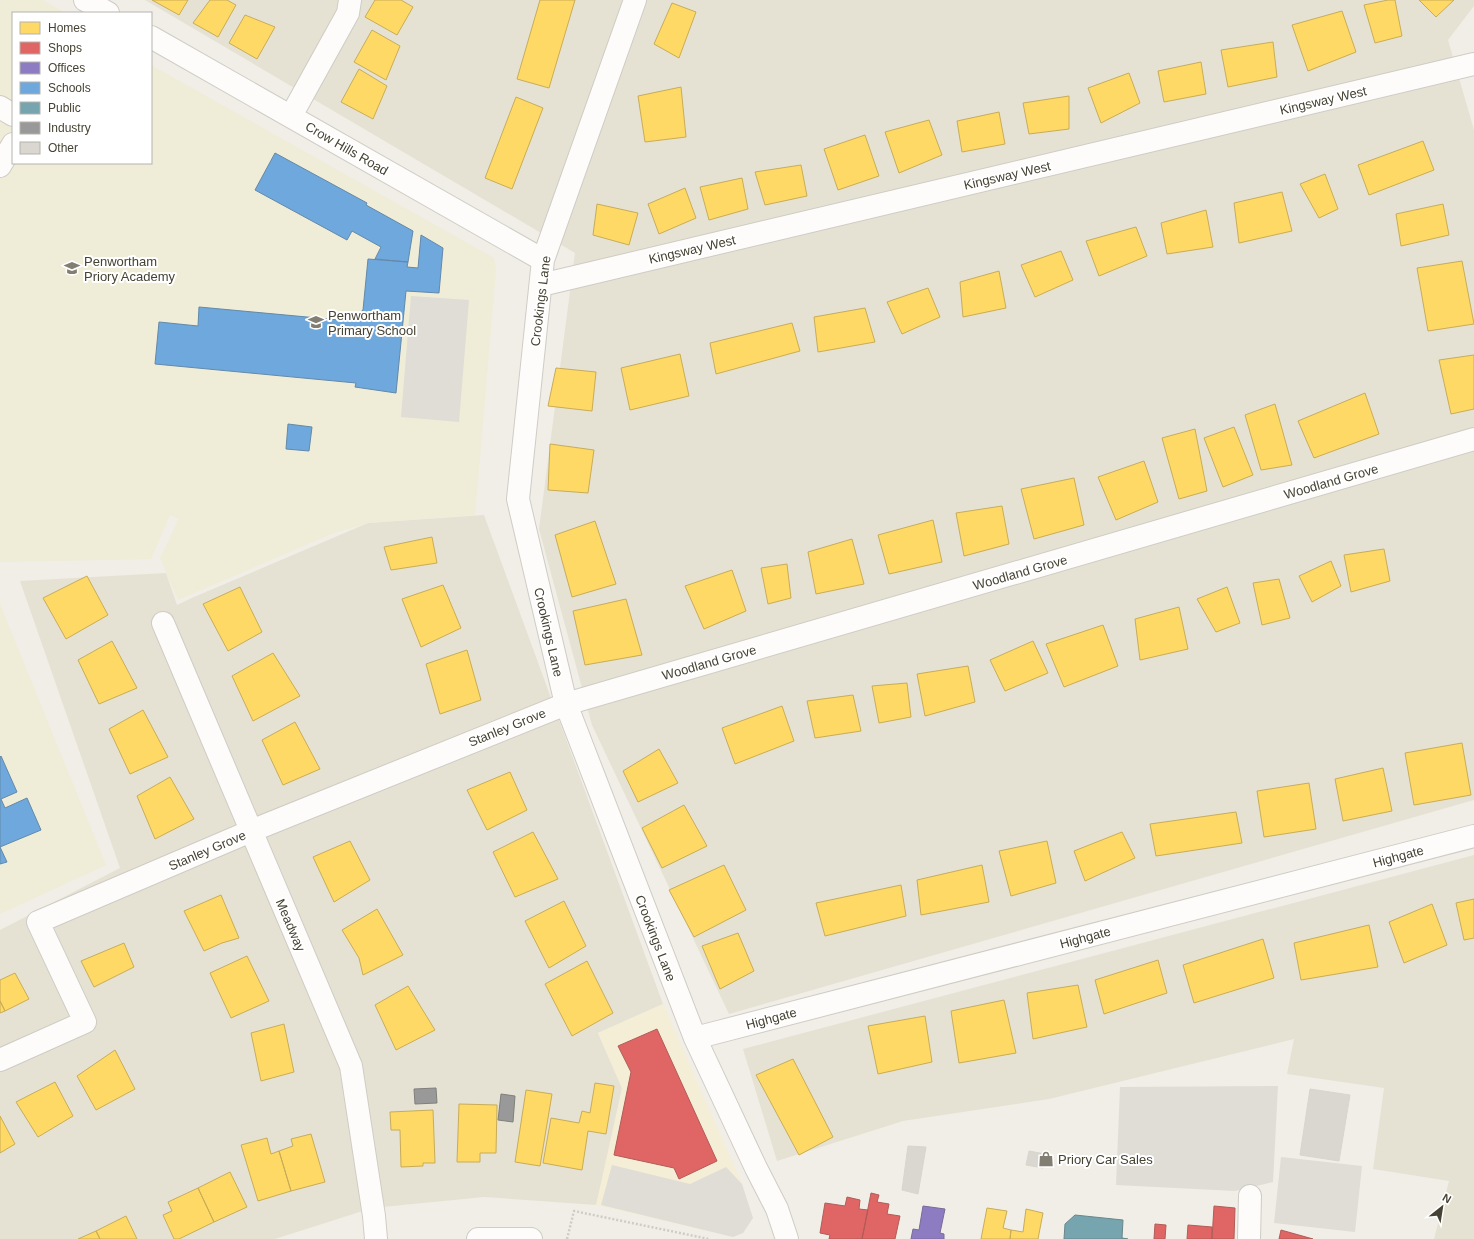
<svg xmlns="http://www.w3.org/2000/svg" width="1474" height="1239" viewBox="0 0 1474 1239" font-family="Helvetica,sans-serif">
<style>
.residential{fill:#e5e2d3}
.commercial{fill:#f4eed7}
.education{fill:#efecd7}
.parking{fill:#dfddd6}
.homes{fill:#ffd966;stroke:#c8ac57}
.shops{fill:#e06666;stroke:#b25b57}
.offices{fill:#8e7cc3;stroke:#786b98}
.schools{fill:#6fa8dc;stroke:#6389a9}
.public{fill:#76a5af;stroke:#68878a}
.industry{fill:#999;stroke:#807f7a}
.building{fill:#d9d7cf;stroke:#d8d6cc}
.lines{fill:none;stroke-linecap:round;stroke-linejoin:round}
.minor-casing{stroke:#ceccc4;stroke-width:24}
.path{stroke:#ceccc5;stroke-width:2.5;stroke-dasharray:2 2;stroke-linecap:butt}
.minor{stroke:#fdfcfb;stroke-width:22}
.labels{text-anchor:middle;stroke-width:4;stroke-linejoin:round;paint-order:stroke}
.street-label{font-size:13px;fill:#464233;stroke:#fff}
.poi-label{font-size:13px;fill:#464233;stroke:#fff;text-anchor:start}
</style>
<rect width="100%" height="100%" fill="#f0eee6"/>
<path class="residential" d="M 145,0 L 1474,0 L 1474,6 L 1448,40 L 1474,130 L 1474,800 L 729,1014 L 592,725 L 539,529 L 575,253 Z
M 484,515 L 663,1004 L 598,1033 L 622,1088 L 615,1130 L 596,1205 L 484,1197 L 372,1208 L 275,1239 L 0,1239 L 0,930 L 120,868 L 20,581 L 166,573 L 177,605 L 194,597 L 368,523 Z
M 1474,855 L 1474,1239 L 1434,1239 L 1449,1181 L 1373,1169 L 1384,1088 L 1287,1074 L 1294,1039 L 1049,1099 L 903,1121 L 777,1161 L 743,1049 Z"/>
<path class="commercial" d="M 663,1004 L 742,1184 L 753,1218 L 743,1233 L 733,1237 L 596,1205 L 622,1088 L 598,1033 Z"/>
<path class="education" d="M 0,0 L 43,0 L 65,13 L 13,13 L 13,163 L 151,163 L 151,65 L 494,258 L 496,270 L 475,515 L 368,523 L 334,533 L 178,600 L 160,558 L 179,519 L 170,515 L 151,559 L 0,562 Z
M 0,604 L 106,865 L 0,914 Z"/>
<path class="parking" d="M 411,296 L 469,300 L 459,422 L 401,417 Z
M 1278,1086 L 1273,1182 L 1235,1191 L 1116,1185 L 1120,1087 Z
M 1281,1157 L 1362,1166 L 1355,1232 L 1274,1223 Z
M 612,1165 L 690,1184 L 726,1167 L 742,1184 L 753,1218 L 743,1233 L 733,1237 L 601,1205 Z"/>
<path class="homes" d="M 152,0 L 188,0 L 179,15 Z
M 210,0 L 227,0 L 236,5 L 218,37 L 193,23 Z
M 375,0 L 401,0 L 413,7 L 397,35 L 365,17 Z
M 540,0 L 575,0 L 549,88 L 517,79 Z
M 1388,0 L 1395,0 L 1402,36 L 1375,43 L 1364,5 Z
M 1419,0 L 1454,0 L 1436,17 Z
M 672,3 L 696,12 L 679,58 L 654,44 Z
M 1342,11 L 1356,52 L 1308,71 L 1292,25 Z
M 245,15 L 275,27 L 257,59 L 229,43 Z
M 372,30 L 400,46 L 386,80 L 354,62 Z
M 1273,42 L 1277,77 L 1228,87 L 1221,50 Z
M 1201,62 L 1206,94 L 1164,102 L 1158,71 Z
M 359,69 L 387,86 L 373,119 L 341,102 Z
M 1129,73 L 1140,103 L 1101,123 L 1088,88 Z
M 681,87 L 686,137 L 645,142 L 638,96 Z
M 1069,96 L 1069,129 L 1029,134 L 1023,103 Z
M 516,97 L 543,108 L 512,189 L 485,178 Z
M 999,112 L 1005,144 L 962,152 L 957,121 Z
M 929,120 L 942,155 L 899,173 L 885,132 Z
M 865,135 L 879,176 L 838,190 L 824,149 Z
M 1423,141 L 1434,170 L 1369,195 L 1358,165 Z
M 801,165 L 807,196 L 765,205 L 755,172 Z
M 1325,174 L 1338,209 L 1319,218 L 1300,184 Z
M 742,178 L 748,209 L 709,220 L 700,187 Z
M 685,188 L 696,218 L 659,234 L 648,204 Z
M 1282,192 L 1292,231 L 1239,243 L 1234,203 Z
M 597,204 L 638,213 L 629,245 L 593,235 Z
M 1443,204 L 1449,235 L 1401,246 L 1396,214 Z
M 1206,210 L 1213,247 L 1167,254 L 1161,223 Z
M 1136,227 L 1147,256 L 1099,276 L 1086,241 Z
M 1061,251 L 1073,280 L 1035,297 L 1021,265 Z
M 1462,261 L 1474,324 L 1428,331 L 1417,268 Z
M 999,271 L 1006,308 L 963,317 L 960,282 Z
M 928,288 L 940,317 L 902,334 L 887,302 Z
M 865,308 L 875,342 L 818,352 L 814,317 Z
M 792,323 L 800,351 L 716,374 L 710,343 Z
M 680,354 L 689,396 L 630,410 L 621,368 Z
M 1474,355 L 1474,409 L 1451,414 L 1439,360 Z
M 556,368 L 596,372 L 592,411 L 548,406 Z
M 1365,393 L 1379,434 L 1314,458 L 1298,421 Z
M 1275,404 L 1292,465 L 1261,470 L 1245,415 Z
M 1234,427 L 1253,475 L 1223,487 L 1204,438 Z
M 1195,429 L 1207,491 L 1179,499 L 1162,438 Z
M 550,444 L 594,450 L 588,493 L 548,490 Z
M 1144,461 L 1158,502 L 1116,520 L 1098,477 Z
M 1074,478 L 1084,525 L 1034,539 L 1021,489 Z
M 1002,506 L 1009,544 L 964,556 L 956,513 Z
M 933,520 L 942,562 L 889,574 L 878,535 Z
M 595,521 L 616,584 L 572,597 L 555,535 Z
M 432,537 L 437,563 L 391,570 L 384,547 Z
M 852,539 L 864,584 L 816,594 L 808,552 Z
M 1384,549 L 1390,581 L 1351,592 L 1344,555 Z
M 1331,561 L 1341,586 L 1312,602 L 1299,576 Z
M 787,564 L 791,598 L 768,604 L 761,568 Z
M 732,570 L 746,611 L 704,629 L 685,586 Z
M 87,576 L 108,615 L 66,639 L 43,598 Z
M 1279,579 L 1290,618 L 1262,625 L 1253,583 Z
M 443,585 L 461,628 L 421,647 L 402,599 Z
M 240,587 L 262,632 L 228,651 L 203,604 Z
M 1227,587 L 1240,623 L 1216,632 L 1197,599 Z
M 626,599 L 642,655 L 585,665 L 573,611 Z
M 1179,607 L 1188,649 L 1140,660 L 1135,619 Z
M 1103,625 L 1118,666 L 1064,687 L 1046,644 Z
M 112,641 L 137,688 L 99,704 L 78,660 Z
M 1033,641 L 1048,673 L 1005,691 L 990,660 Z
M 467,650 L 481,700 L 440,714 L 426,664 Z
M 273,653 L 300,696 L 253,721 L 232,676 Z
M 968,666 L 975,702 L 925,716 L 917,674 Z
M 907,683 L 911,717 L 879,723 L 872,686 Z
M 853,695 L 861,731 L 815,738 L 807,701 Z
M 782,706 L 794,741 L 735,764 L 722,728 Z
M 143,710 L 168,757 L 130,774 L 109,729 Z
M 295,722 L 320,769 L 283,785 L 262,740 Z
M 1462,743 L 1471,795 L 1414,805 L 1405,753 Z
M 659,749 L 678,783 L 638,802 L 623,771 Z
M 1383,768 L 1392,811 L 1343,821 L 1335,779 Z
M 510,772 L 527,810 L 487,830 L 467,790 Z
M 170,777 L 194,819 L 155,839 L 137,796 Z
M 1309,783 L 1316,829 L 1264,837 L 1257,791 Z
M 684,805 L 707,846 L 662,868 L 642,828 Z
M 1236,812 L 1242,843 L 1156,856 L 1150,824 Z
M 533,832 L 558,879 L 515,897 L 493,852 Z
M 1122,832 L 1135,858 L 1085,881 L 1074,851 Z
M 350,841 L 370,880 L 334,902 L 313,857 Z
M 1047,841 L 1056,883 L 1011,896 L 999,851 Z
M 724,865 L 746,910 L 694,937 L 669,890 Z
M 982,865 L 989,902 L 921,915 L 917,880 Z
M 901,885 L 906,916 L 825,936 L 816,903 Z
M 221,895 L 239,938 L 222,943 L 204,951 L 184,911 Z
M 1474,899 L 1474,938 L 1464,940 L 1456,903 Z
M 564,901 L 586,946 L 549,968 L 525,921 Z
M 1432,904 L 1447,945 L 1404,963 L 1389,922 Z
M 377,909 L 403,955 L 363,975 L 359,958 L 342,930 Z
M 1369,925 L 1378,967 L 1301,980 L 1294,943 Z
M 738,933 L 754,971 L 720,989 L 702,946 Z
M 1263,939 L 1274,978 L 1194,1003 L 1183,965 Z
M 124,943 L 134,967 L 94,987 L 81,961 Z
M 247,956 L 269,1001 L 231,1018 L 210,973 Z
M 1158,960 L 1167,993 L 1104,1014 L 1095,980 Z
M 587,961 L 613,1013 L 572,1036 L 545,984 Z
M 15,973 L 29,999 L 5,1011 L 0,1001 L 0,980 Z
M 1078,985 L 1087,1027 L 1033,1039 L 1027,993 Z
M 408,986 L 435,1030 L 396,1050 L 375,1005 Z
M 1004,1000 L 1016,1053 L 959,1063 L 951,1011 Z
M 0,1001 L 5,1011 L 0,1013 Z
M 925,1016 L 932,1062 L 878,1074 L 868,1026 Z
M 284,1024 L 294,1072 L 261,1081 L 251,1033 Z
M 115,1050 L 135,1089 L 96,1110 L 77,1076 Z
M 793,1059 L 833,1137 L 799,1155 L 756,1075 Z
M 55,1082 L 73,1116 L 38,1137 L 16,1102 Z
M 595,1083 L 614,1086 L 606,1134 L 588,1131 L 582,1170 L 543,1163 L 551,1118 L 579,1123 L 582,1111 L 590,1113 Z
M 526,1090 L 552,1094 L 540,1166 L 515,1162 Z
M 459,1104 L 497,1105 L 496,1153 L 480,1153 L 480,1162 L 457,1162 Z
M 433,1110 L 435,1163 L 423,1163 L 423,1166 L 401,1167 L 400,1130 L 391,1130 L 390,1112 Z
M 0,1116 L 15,1144 L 0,1153 Z
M 311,1134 L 325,1182 L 291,1191 L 279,1151 L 293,1146 L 291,1139 Z
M 267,1138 L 271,1154 L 279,1151 L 291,1191 L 258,1201 L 241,1145 Z
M 230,1172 L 247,1207 L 214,1222 L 198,1188 Z
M 198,1188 L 214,1222 L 179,1239 L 174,1239 L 163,1215 L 172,1211 L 168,1202 Z
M 987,1208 L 1007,1211 L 1003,1228 L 1011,1230 L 1010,1239 L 981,1239 Z
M 1026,1209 L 1043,1213 L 1038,1239 L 1010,1239 L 1011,1230 L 1023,1232 Z
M 126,1216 L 137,1239 L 100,1239 L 96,1231 Z
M 96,1231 L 100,1239 L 78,1239 Z"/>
<path class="shops" d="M 657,1029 L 717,1161 L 679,1179 L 674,1168 L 614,1155 L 631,1072 L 618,1046 Z
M 871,1193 L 879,1195 L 877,1202 L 889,1204 L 887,1214 L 900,1216 L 895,1239 L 862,1239 Z
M 847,1197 L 860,1200 L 859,1209 L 868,1210 L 862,1239 L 829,1239 L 830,1235 L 820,1233 L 825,1203 L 845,1206 Z
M 1214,1206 L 1235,1208 L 1234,1239 L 1212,1239 Z
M 1155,1224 L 1166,1225 L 1165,1239 L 1154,1239 Z
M 1188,1225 L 1212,1227 L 1212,1239 L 1187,1239 Z
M 1281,1230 L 1313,1239 L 1279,1239 Z"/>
<path class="offices" d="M 923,1206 L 945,1209 L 940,1233 L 944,1234 L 944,1239 L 911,1239 L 913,1229 L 919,1230 Z"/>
<path class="schools" d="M 275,153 L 367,203 L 366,205 L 413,231 L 408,262 L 375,259 L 381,247 L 352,231 L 347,240 L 255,190 Z
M 421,235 L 443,248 L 439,293 L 406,291 L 396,393 L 355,387 L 356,383 L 155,364 L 159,322 L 198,326 L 199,307 L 350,321 L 363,310 L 368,259 L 408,262 L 407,267 L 418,268 Z
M 288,424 L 312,427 L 309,451 L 286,449 Z
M 1,756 L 17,792 L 1,799 L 5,808 L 27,798 L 41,830 L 0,847 L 7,862 L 0,864 L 0,757 Z"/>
<path class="public" d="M 1075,1215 L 1123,1220 L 1122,1238 L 1128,1239 L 1064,1239 L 1065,1224 Z"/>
<path class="industry" d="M 436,1088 L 437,1103 L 415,1104 L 414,1089 Z
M 501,1094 L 515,1096 L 513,1122 L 498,1120 Z"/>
<path class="building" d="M 1310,1089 L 1350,1095 L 1339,1161 L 1300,1155 Z
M 908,1146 L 926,1147 L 918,1194 L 902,1190 Z
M 1029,1151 L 1045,1154 L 1043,1168 L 1026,1165 Z"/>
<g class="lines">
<defs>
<path id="minor" d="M 85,0 L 108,13
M 635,0 L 543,260 L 518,499 L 566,704 L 695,1038 L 756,1168 L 777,1209 L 787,1239
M 151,37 L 543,260
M 0,107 L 13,115
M 291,116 L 348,13 L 350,0
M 0,166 L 13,144
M 541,285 L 1474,64
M 163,623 L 351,1066 L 374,1216 L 376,1239
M 695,1038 L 1474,836
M 0,1060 L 85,1022 L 38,922 L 251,831 L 566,704 L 1474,439
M 478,1239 L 531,1239
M 1249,1239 L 1250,1196"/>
</defs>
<use href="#minor" class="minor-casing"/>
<path class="path" d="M 567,1239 L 574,1211 L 709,1239"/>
<use href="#minor" class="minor"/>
</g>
<defs>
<symbol id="school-bare" viewBox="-9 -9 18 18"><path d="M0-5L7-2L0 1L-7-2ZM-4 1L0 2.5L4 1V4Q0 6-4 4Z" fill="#827e72" stroke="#fff" stroke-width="2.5" paint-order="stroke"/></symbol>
<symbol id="shop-bare" viewBox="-9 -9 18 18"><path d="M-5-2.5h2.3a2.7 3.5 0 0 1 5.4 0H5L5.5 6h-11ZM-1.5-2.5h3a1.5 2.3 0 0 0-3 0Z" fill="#827e72" stroke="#fff" stroke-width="2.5" paint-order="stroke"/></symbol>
</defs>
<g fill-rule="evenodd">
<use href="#school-bare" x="61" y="257" width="22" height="22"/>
<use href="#school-bare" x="305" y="311" width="22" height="22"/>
<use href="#shop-bare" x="1035" y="1148" width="22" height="22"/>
</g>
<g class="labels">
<g class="street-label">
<text transform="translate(1323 100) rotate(-13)" y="5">Kingsway West</text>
<text transform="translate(347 148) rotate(30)" y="5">Crow Hills Road</text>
<text transform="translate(1007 175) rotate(-13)" y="5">Kingsway West</text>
<text transform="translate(692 249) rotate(-13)" y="5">Kingsway West</text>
<text transform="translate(540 301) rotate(-83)" y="5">Crookings Lane</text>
<text transform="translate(1331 481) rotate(-16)" y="5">Woodland Grove</text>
<text transform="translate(1020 572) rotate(-16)" y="5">Woodland Grove</text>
<text transform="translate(549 632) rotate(77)" y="5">Crookings Lane</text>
<text transform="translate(709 662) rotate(-16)" y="5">Woodland Grove</text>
<text transform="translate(507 727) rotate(-22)" y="5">Stanley Grove</text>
<text transform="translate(207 850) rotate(-23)" y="5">Stanley Grove</text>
<text transform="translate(1398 856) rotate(-15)" y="5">Highgate</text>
<text transform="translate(291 925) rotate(67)" y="5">Meadway</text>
<text transform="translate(1085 937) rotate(-15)" y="5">Highgate</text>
<text transform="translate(656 938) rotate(69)" y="5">Crookings Lane</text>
<text transform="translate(771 1018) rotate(-15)" y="5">Highgate</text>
</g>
<g class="poi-label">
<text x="84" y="266">Penwortham<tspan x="84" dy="15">Priory Academy</tspan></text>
<text x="328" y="320">Penwortham<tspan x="328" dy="15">Primary School</tspan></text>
<text x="1058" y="1164">Priory Car Sales</text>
</g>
</g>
<rect x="12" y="12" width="140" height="152" fill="#ffffff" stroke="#b5b3ad"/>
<rect x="20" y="22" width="20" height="12" fill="#ffd966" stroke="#b5b3ad"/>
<text x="48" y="32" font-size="12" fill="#464233">Homes</text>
<rect x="20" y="42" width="20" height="12" fill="#e06666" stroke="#b5b3ad"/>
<text x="48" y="52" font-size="12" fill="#464233">Shops</text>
<rect x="20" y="62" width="20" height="12" fill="#8e7cc3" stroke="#b5b3ad"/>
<text x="48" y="72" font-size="12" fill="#464233">Offices</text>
<rect x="20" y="82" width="20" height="12" fill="#6fa8dc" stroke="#b5b3ad"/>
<text x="48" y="92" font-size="12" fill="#464233">Schools</text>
<rect x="20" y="102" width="20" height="12" fill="#76a5af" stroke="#b5b3ad"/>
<text x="48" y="112" font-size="12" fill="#464233">Public</text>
<rect x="20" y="122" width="20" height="12" fill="#999999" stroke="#b5b3ad"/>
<text x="48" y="132" font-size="12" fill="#464233">Industry</text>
<rect x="20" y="142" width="20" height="12" fill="#d9d7cf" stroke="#b5b3ad"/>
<text x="48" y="152" font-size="12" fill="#464233">Other</text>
<g transform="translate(1442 1207) rotate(30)" stroke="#ffffff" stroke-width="3" paint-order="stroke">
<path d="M0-3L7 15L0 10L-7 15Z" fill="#464233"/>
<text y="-6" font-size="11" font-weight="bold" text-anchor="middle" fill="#464233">N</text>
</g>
</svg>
